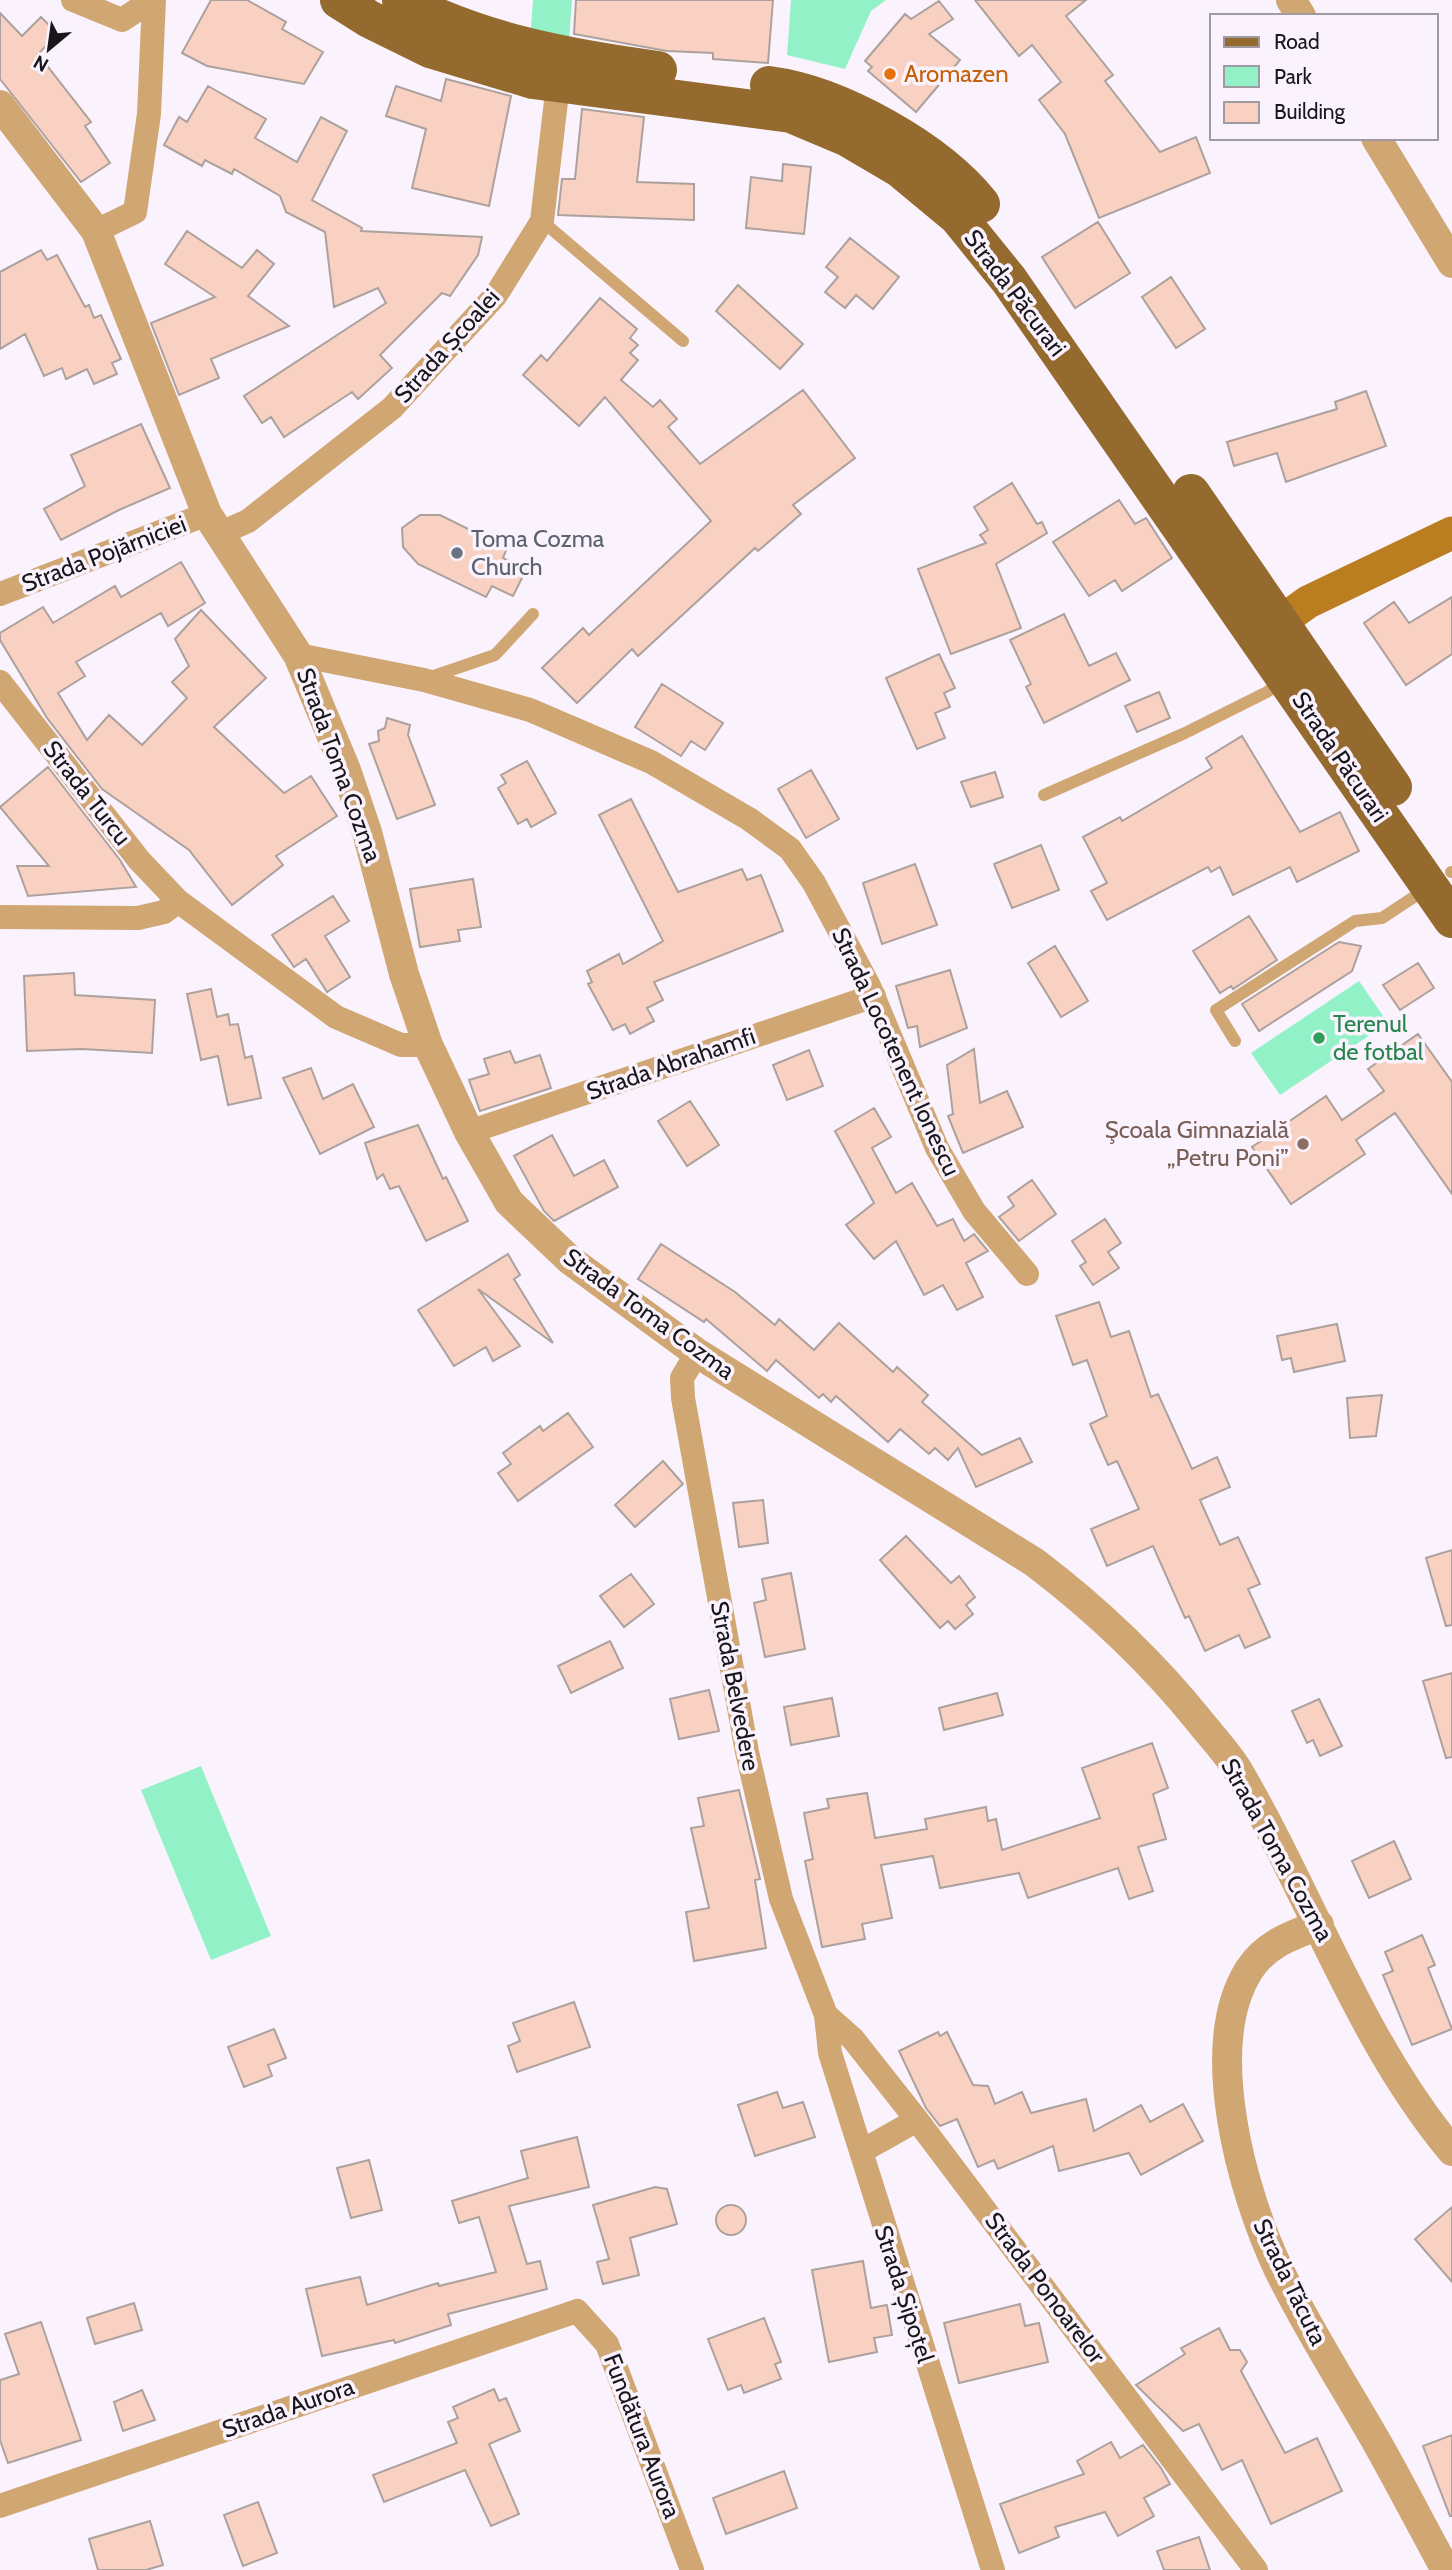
<svg xmlns="http://www.w3.org/2000/svg" width="1452" height="2570" viewBox="0 0 1452 2570" font-family="Cabin,sans-serif">
<style>
.green{fill:#93f1c8}
.building{fill:#f9d1c2;stroke:#ada19d;stroke-width:2}
.lines{fill:none;stroke-linecap:round;stroke-linejoin:round}
.service{stroke:#d0a673;stroke-width:12}
.minor{stroke:#d0a673;stroke-width:24}
.tertiary{stroke:#d0a673;stroke-width:30}
.secondary{stroke:#ba7e21;stroke-width:33}
.primary{stroke:#956a2e;stroke-width:38}
.food-dot{fill:#e8710a;stroke:#faf3fe;stroke-width:2.5}
.worship-dot{fill:#6b7280;stroke:#faf3fe;stroke-width:2.5}
.leisure-dot{fill:#2e9e5b;stroke:#faf3fe;stroke-width:2.5}
.education-dot{fill:#8d6e63;stroke:#faf3fe;stroke-width:2.5}
.labels{text-anchor:middle;stroke-width:7;stroke-linejoin:round;paint-order:stroke}
.food-label{font-size:24px;fill:#c56008;stroke:#faf3fe;text-anchor:start}
.street-label{font-size:24px;fill:#18161a;stroke:#faf3fe}
.worship-label{font-size:24px;fill:#5b616d;stroke:#faf3fe;text-anchor:start}
.leisure-label{font-size:24px;fill:#27864d;stroke:#faf3fe;text-anchor:start}
.education-label{font-size:24px;fill:#785e54;stroke:#faf3fe;text-anchor:end}
</style>
<rect width="100%" height="100%" fill="#faf3fe"/>
<path class="green" d="M 533,0 L 572,0 L 569,40 L 531,28 Z
M 791,0 L 886,0 L 871,11 L 845,69 L 787,55 Z
M 1359,981 L 1388,1023 L 1280,1095 L 1251,1053 Z
M 201,1766 L 271,1936 L 211,1960 L 141,1790 Z"/>
<path class="building" d="M 211,0 L 247,0 L 286,22 L 282,29 L 323,52 L 304,84 L 207,66 L 182,53 Z
M 576,0 L 773,0 L 768,63 L 713,59 L 713,53 L 667,51 L 574,34 Z
M 975,0 L 1086,0 L 1066,16 L 1113,75 L 1105,81 L 1160,152 L 1196,137 L 1210,173 L 1099,218 L 1065,134 L 1039,100 L 1061,82 L 1032,45 L 1019,56 Z
M 939,1 L 953,19 L 929,34 L 960,60 L 916,112 L 868,71 L 872,67 L 865,61 L 905,14 L 911,19 Z
M 0,13 L 22,36 L 41,17 L 58,34 L 38,54 L 91,122 L 85,126 L 110,163 L 81,182 L 0,79 Z
M 446,79 L 511,96 L 489,206 L 412,188 L 426,129 L 386,116 L 396,86 L 441,101 Z
M 208,86 L 266,119 L 255,138 L 297,162 L 321,117 L 347,131 L 312,200 L 362,228 L 361,231 L 482,237 L 478,255 L 450,296 L 442,293 L 380,355 L 392,368 L 358,399 L 352,392 L 284,437 L 271,417 L 262,423 L 244,396 L 386,303 L 378,288 L 334,307 L 325,232 L 286,212 L 280,196 L 234,169 L 232,174 L 205,160 L 202,166 L 164,145 L 179,117 L 187,122 Z
M 582,109 L 644,117 L 637,182 L 694,184 L 694,220 L 558,215 L 562,179 L 575,179 Z
M 783,164 L 811,167 L 804,234 L 746,228 L 751,177 L 782,181 Z
M 1098,222 L 1130,273 L 1075,308 L 1042,257 Z
M 187,231 L 242,268 L 257,250 L 274,264 L 248,296 L 289,326 L 211,359 L 219,378 L 179,395 L 151,323 L 215,297 L 165,264 Z
M 850,238 L 899,277 L 873,309 L 856,295 L 845,308 L 825,292 L 838,277 L 826,267 Z
M 41,250 L 47,260 L 57,255 L 85,307 L 89,305 L 94,318 L 101,315 L 121,359 L 112,363 L 117,374 L 94,384 L 87,369 L 66,379 L 62,368 L 44,376 L 25,334 L 0,349 L 0,272 Z
M 1171,277 L 1205,329 L 1176,348 L 1142,297 Z
M 738,285 L 803,344 L 780,369 L 716,311 Z
M 600,298 L 637,329 L 630,338 L 638,345 L 630,353 L 638,360 L 621,380 L 653,407 L 660,400 L 677,419 L 668,427 L 700,464 L 803,390 L 855,458 L 793,505 L 801,514 L 758,551 L 755,548 L 638,656 L 632,649 L 577,703 L 542,668 L 583,628 L 589,635 L 711,521 L 605,397 L 579,426 L 523,375 L 541,355 L 547,361 Z
M 1366,391 L 1386,446 L 1286,482 L 1277,453 L 1234,466 L 1227,442 L 1337,409 L 1335,402 Z
M 141,424 L 170,488 L 119,510 L 61,540 L 44,509 L 85,486 L 71,455 Z
M 1012,483 L 1037,524 L 1042,522 L 1047,533 L 996,564 L 1021,628 L 951,654 L 918,569 L 986,543 L 980,535 L 988,530 L 974,507 Z
M 1119,500 L 1135,524 L 1146,518 L 1172,558 L 1122,591 L 1115,580 L 1089,596 L 1053,542 Z
M 420,515 L 440,515 L 507,548 L 503,558 L 526,570 L 513,596 L 492,586 L 486,597 L 418,564 L 403,547 L 402,528 Z
M 181,562 L 205,603 L 168,626 L 161,613 L 76,662 L 85,676 L 58,693 L 87,740 L 109,715 L 142,745 L 187,698 L 172,682 L 189,666 L 175,639 L 201,610 L 266,678 L 214,727 L 284,793 L 311,776 L 337,816 L 276,856 L 283,865 L 232,905 L 189,850 L 102,789 L 47,718 L 0,640 L 0,633 L 43,607 L 53,623 L 115,586 L 121,597 Z
M 1452,597 L 1452,654 L 1406,685 L 1364,623 L 1394,602 L 1409,623 Z
M 1064,614 L 1089,666 L 1116,653 L 1130,680 L 1044,723 L 1026,687 L 1031,684 L 1010,640 Z
M 939,654 L 955,688 L 944,693 L 950,707 L 935,713 L 945,738 L 917,749 L 886,678 Z
M 662,684 L 723,723 L 705,750 L 691,741 L 681,756 L 635,727 Z
M 1159,692 L 1170,718 L 1137,732 L 1125,706 Z
M 387,718 L 410,725 L 408,735 L 435,805 L 397,819 L 369,744 L 379,741 L 378,731 L 385,728 Z
M 1242,736 L 1300,832 L 1340,812 L 1359,851 L 1297,882 L 1290,867 L 1233,895 L 1220,867 L 1211,872 L 1208,867 L 1107,920 L 1091,891 L 1107,883 L 1083,837 L 1120,817 L 1122,821 L 1212,768 L 1206,758 Z
M 527,761 L 556,813 L 531,827 L 527,819 L 518,824 L 498,788 L 506,783 L 501,775 Z
M 48,767 L 120,860 L 136,887 L 28,896 L 17,866 L 49,866 L 0,807 Z
M 811,770 L 839,819 L 806,838 L 778,789 Z
M 995,772 L 1003,797 L 971,807 L 961,782 Z
M 631,799 L 678,892 L 742,869 L 747,880 L 761,875 L 783,931 L 654,982 L 663,1000 L 647,1008 L 654,1021 L 630,1034 L 625,1024 L 613,1030 L 588,984 L 592,982 L 587,971 L 619,954 L 623,964 L 663,941 L 599,815 Z
M 1041,845 L 1059,890 L 1012,908 L 994,864 Z
M 915,864 L 937,925 L 882,944 L 863,883 Z
M 473,879 L 481,927 L 458,930 L 460,941 L 420,947 L 410,889 Z
M 333,896 L 349,921 L 325,936 L 350,977 L 327,992 L 306,959 L 294,967 L 272,935 Z
M 1249,916 L 1277,960 L 1233,989 L 1231,986 L 1220,993 L 1193,951 Z
M 1339,942 L 1361,946 L 1352,971 L 1259,1031 L 1242,1004 Z
M 1055,946 L 1088,1001 L 1061,1017 L 1028,963 Z
M 1418,963 L 1434,988 L 1400,1010 L 1383,985 Z
M 950,970 L 967,1028 L 920,1047 L 917,1026 L 908,1028 L 896,986 Z
M 74,973 L 75,995 L 155,1000 L 152,1053 L 82,1049 L 27,1051 L 24,976 Z
M 211,989 L 217,1017 L 228,1014 L 230,1025 L 238,1024 L 245,1058 L 252,1056 L 261,1098 L 228,1105 L 218,1056 L 201,1060 L 187,994 Z
M 1418,1034 L 1452,1082 L 1452,1194 L 1395,1113 L 1356,1140 L 1365,1154 L 1291,1204 L 1252,1147 L 1326,1096 L 1342,1120 L 1384,1091 L 1368,1069 Z
M 974,1049 L 980,1103 L 1007,1091 L 1023,1127 L 963,1153 L 948,1116 L 953,1114 L 947,1065 Z
M 809,1050 L 823,1086 L 787,1100 L 773,1065 Z
M 510,1051 L 515,1063 L 540,1055 L 551,1088 L 480,1111 L 469,1080 L 489,1074 L 484,1059 Z
M 311,1068 L 323,1099 L 353,1084 L 374,1127 L 320,1154 L 283,1078 Z
M 690,1101 L 719,1145 L 687,1166 L 658,1121 Z
M 874,1108 L 891,1137 L 872,1148 L 896,1193 L 912,1183 L 937,1226 L 953,1219 L 964,1241 L 974,1234 L 988,1251 L 966,1263 L 983,1297 L 957,1310 L 943,1285 L 924,1295 L 896,1241 L 874,1259 L 846,1225 L 874,1203 L 835,1131 Z
M 418,1125 L 443,1179 L 446,1177 L 468,1221 L 426,1241 L 399,1186 L 390,1189 L 383,1174 L 377,1179 L 365,1143 Z
M 552,1135 L 574,1176 L 604,1160 L 618,1187 L 554,1221 L 544,1211 L 514,1156 Z
M 1032,1180 L 1056,1214 L 1019,1241 L 999,1217 L 1014,1206 L 1008,1197 Z
M 1105,1219 L 1121,1243 L 1108,1252 L 1119,1268 L 1093,1285 L 1080,1266 L 1086,1262 L 1072,1241 Z
M 661,1244 L 735,1292 L 775,1325 L 779,1319 L 814,1350 L 839,1323 L 893,1372 L 897,1367 L 928,1395 L 922,1402 L 982,1455 L 1020,1438 L 1032,1462 L 976,1487 L 958,1448 L 948,1460 L 935,1448 L 929,1454 L 900,1429 L 888,1442 L 836,1396 L 831,1402 L 823,1394 L 819,1398 L 776,1360 L 767,1371 L 706,1319 L 704,1322 L 638,1279 Z
M 508,1254 L 520,1275 L 514,1279 L 553,1343 L 478,1289 L 520,1346 L 493,1361 L 486,1347 L 454,1366 L 418,1310 Z
M 1099,1302 L 1111,1337 L 1129,1331 L 1151,1397 L 1158,1394 L 1192,1469 L 1217,1457 L 1230,1487 L 1200,1500 L 1220,1545 L 1238,1537 L 1260,1584 L 1248,1589 L 1270,1637 L 1245,1648 L 1239,1635 L 1205,1651 L 1189,1616 L 1185,1618 L 1153,1546 L 1107,1566 L 1091,1529 L 1139,1509 L 1117,1461 L 1108,1465 L 1090,1424 L 1107,1416 L 1087,1360 L 1073,1365 L 1056,1316 Z
M 1337,1324 L 1345,1361 L 1294,1372 L 1291,1358 L 1282,1360 L 1277,1336 Z
M 1382,1395 L 1376,1436 L 1350,1438 L 1347,1398 Z
M 568,1413 L 593,1447 L 518,1501 L 498,1473 L 511,1464 L 503,1453 L 540,1426 L 543,1431 Z
M 663,1461 L 683,1484 L 635,1527 L 615,1505 Z
M 763,1500 L 768,1543 L 739,1547 L 733,1503 Z
M 906,1536 L 951,1583 L 959,1576 L 975,1597 L 966,1605 L 973,1614 L 955,1629 L 948,1621 L 940,1628 L 880,1560 Z
M 1452,1550 L 1452,1625 L 1446,1626 L 1426,1558 Z
M 791,1573 L 805,1649 L 765,1657 L 754,1603 L 766,1600 L 762,1579 Z
M 631,1574 L 654,1604 L 624,1627 L 600,1596 Z
M 610,1641 L 623,1668 L 571,1693 L 558,1666 Z
M 1452,1673 L 1452,1757 L 1446,1758 L 1423,1681 Z
M 709,1690 L 719,1731 L 679,1739 L 670,1699 Z
M 997,1693 L 1003,1715 L 944,1730 L 939,1708 Z
M 832,1698 L 839,1736 L 791,1745 L 784,1707 Z
M 1319,1699 L 1342,1746 L 1320,1756 L 1313,1740 L 1307,1743 L 1292,1711 Z
M 1152,1743 L 1168,1788 L 1153,1794 L 1166,1839 L 1138,1847 L 1153,1891 L 1129,1899 L 1118,1868 L 1028,1898 L 1019,1873 L 940,1888 L 933,1856 L 881,1865 L 892,1918 L 862,1924 L 865,1939 L 822,1947 L 805,1861 L 813,1859 L 804,1813 L 829,1808 L 827,1799 L 867,1793 L 875,1838 L 927,1829 L 925,1819 L 986,1807 L 988,1821 L 996,1819 L 1002,1850 L 1100,1818 L 1082,1768 Z
M 739,1790 L 760,1879 L 755,1880 L 766,1948 L 694,1961 L 686,1912 L 709,1908 L 691,1828 L 704,1826 L 698,1798 Z
M 1394,1841 L 1411,1879 L 1369,1898 L 1352,1861 Z
M 1422,1935 L 1435,1965 L 1428,1968 L 1452,2029 L 1412,2045 L 1383,1975 L 1393,1971 L 1385,1952 Z
M 574,2002 L 590,2047 L 517,2072 L 508,2046 L 520,2041 L 513,2023 Z
M 274,2029 L 286,2058 L 268,2065 L 272,2076 L 244,2087 L 228,2047 Z
M 938,2032 L 940,2036 L 947,2032 L 973,2085 L 988,2086 L 995,2104 L 1022,2092 L 1031,2113 L 1086,2099 L 1094,2131 L 1141,2105 L 1150,2122 L 1183,2104 L 1203,2141 L 1141,2175 L 1129,2153 L 1059,2171 L 1053,2146 L 998,2169 L 994,2160 L 978,2167 L 957,2119 L 940,2126 L 926,2108 L 899,2051 Z
M 777,2092 L 783,2108 L 803,2102 L 815,2137 L 755,2156 L 738,2105 Z
M 577,2137 L 589,2187 L 509,2206 L 527,2264 L 540,2261 L 547,2289 L 448,2314 L 451,2325 L 395,2343 L 394,2340 L 322,2356 L 306,2289 L 360,2277 L 367,2305 L 438,2283 L 439,2286 L 496,2272 L 479,2217 L 459,2223 L 452,2201 L 528,2178 L 521,2151 Z
M 369,2160 L 382,2210 L 351,2218 L 337,2168 Z
M 655,2187 L 667,2189 L 677,2224 L 630,2238 L 639,2275 L 603,2284 L 597,2262 L 609,2259 L 593,2205 Z
M716 2220a15 15 0 1 1 30 0a15 15 0 1 1-30 0Z
M 1452,2207 L 1452,2282 L 1415,2239 Z
M 863,2261 L 871,2308 L 887,2305 L 892,2335 L 874,2338 L 877,2352 L 829,2362 L 812,2270 Z
M 134,2303 L 142,2330 L 95,2344 L 87,2318 Z
M 1020,2304 L 1025,2326 L 1039,2323 L 1048,2362 L 959,2383 L 944,2323 Z
M 764,2318 L 781,2362 L 775,2364 L 781,2379 L 744,2393 L 741,2385 L 728,2390 L 708,2339 Z
M 41,2322 L 81,2440 L 8,2463 L 0,2440 L 0,2380 L 19,2374 L 5,2334 Z
M 1219,2328 L 1230,2350 L 1240,2350 L 1247,2362 L 1241,2371 L 1285,2453 L 1317,2438 L 1342,2491 L 1271,2524 L 1242,2460 L 1222,2470 L 1199,2424 L 1183,2431 L 1136,2385 L 1185,2354 L 1181,2348 Z
M 494,2389 L 499,2401 L 506,2398 L 520,2431 L 489,2444 L 519,2514 L 491,2526 L 465,2470 L 384,2502 L 373,2475 L 457,2443 L 448,2422 L 458,2418 L 453,2407 Z
M 142,2390 L 155,2420 L 123,2431 L 114,2402 Z
M 1452,2435 L 1452,2516 L 1450,2516 L 1423,2446 Z
M 1111,2442 L 1120,2458 L 1143,2445 L 1161,2468 L 1170,2484 L 1144,2498 L 1154,2516 L 1118,2536 L 1105,2512 L 1055,2527 L 1059,2537 L 1019,2553 L 1000,2504 L 1084,2474 L 1077,2461 Z
M 784,2471 L 797,2508 L 726,2534 L 713,2498 Z
M 258,2502 L 277,2553 L 243,2566 L 224,2515 Z
M 150,2521 L 163,2565 L 146,2570 L 98,2570 L 89,2539 Z
M 1199,2537 L 1210,2570 L 1164,2570 L 1157,2551 Z"/>
<g class="lines">
<path class="service" d="M 542,221 L 683,341
M 428,678 L 495,655 L 533,614
M 1044,795 L 1185,733 L 1267,692 L 1283,680
M 1451,872 L 1452,872
M 1235,1041 L 1216,1010 L 1355,921 L 1382,918 L 1426,889"/>
<path class="minor" d="M 73,0 L 122,20 L 152,0
M 96,231 L 135,212 L 149,114 L 154,0
M 221,533 L 248,521 L 392,408 L 496,295 L 542,221 L 558,84
M 0,594 L 207,514
M 298,655 L 424,680 L 530,710 L 651,762 L 749,819 L 790,849 L 814,883 L 869,986 L 937,1148 L 974,1211 L 1027,1274
M 0,682 L 139,860 L 178,901 L 336,1017 L 401,1045 L 428,1045
M 0,917 L 138,918 L 164,912 L 178,901
M 469,1132 L 874,996
M 697,1353 L 682,1378 L 683,1398 L 747,1752 L 781,1899 L 826,2015 L 830,2053 L 993,2570
M 826,2015 L 853,2039 L 917,2120 L 1256,2570
M 862,2151 L 917,2120
M 0,2506 L 577,2311 L 607,2344 L 692,2570"/>
<path class="tertiary" d="M 1291,0 L 1301,16
M 0,105 L 96,231 L 207,514 L 298,655 L 346,770 L 367,832 L 404,974 L 428,1045 L 469,1132 L 509,1202 L 570,1260 L 697,1353 L 1034,1562 C 1096,1609 1152,1662 1201,1723 C 1213,1738 1227,1753 1237,1769 C 1311,1894 1358,2038 1452,2151
M 1376,138 L 1452,263
M 1319,1925 C 1292,1935 1266,1944 1249,1970 C 1201,2046 1242,2192 1278,2268 C 1308,2330 1346,2388 1380,2448 C 1403,2489 1424,2530 1446,2570"/>
<path class="secondary" d="M 1258,638 L 1308,602 L 1452,533"/>
<path class="primary" d="M 339,0 L 369,19 L 430,49 L 533,80 L 791,114 L 848,138 L 899,168 L 958,217 L 1009,280 L 1452,919
M 401,0 C 482,42 568,58 658,70
M 769,85 C 839,94 937,149 981,204
M 1191,493 L 1393,787"/>
</g>
<circle class="food-dot" cx="890" cy="74" r="7"/>
<circle class="worship-dot" cx="457" cy="553" r="7"/>
<circle class="leisure-dot" cx="1319" cy="1038" r="7"/>
<circle class="education-dot" cx="1303" cy="1144" r="7"/>
<g class="labels">
<g class="food-label">
<text x="904" y="82">Aromazen</text>
</g>
<g class="street-label">
<text transform="translate(1015 293) rotate(53)" y="8">Strada Păcurari</text>
<text transform="translate(447 346) rotate(-48)" y="8">Strada Școalei</text>
<text transform="translate(104 554) rotate(-21)" y="8">Strada Pojărniciei</text>
<text transform="translate(1340 757) rotate(56)" y="8">Strada Păcurari</text>
<text transform="translate(339 765) rotate(70)" y="8">Strada Toma Cozma</text>
<text transform="translate(87 793) rotate(52)" y="8">Strada Turcu</text>
<text transform="translate(896 1052) rotate(65)" y="8">Strada Locotenent Ionescu</text>
<text transform="translate(671 1064) rotate(-19)" y="8">Strada Abrahamfi</text>
<text transform="translate(649 1314) rotate(36)" y="8">Strada Toma Cozma</text>
<text transform="translate(735 1686) rotate(79)" y="8">Strada Belvedere</text>
<text transform="translate(1277 1850) rotate(61)" y="8">Strada Toma Cozma</text>
<text transform="translate(1290 2282) rotate(64)" y="8">Strada Tăcuta</text>
<text transform="translate(1045 2288) rotate(53)" y="8">Strada Ponoarelor</text>
<text transform="translate(904 2294) rotate(72)" y="8">Strada Șipoțel</text>
<text transform="translate(288 2408) rotate(-19)" y="8">Strada Aurora</text>
<text transform="translate(642 2436) rotate(69)" y="8">Fundătura Aurora</text>
</g>
<g class="worship-label">
<text x="471" y="547">Toma Cozma<tspan x="471" dy="28">Church</tspan></text>
</g>
<g class="leisure-label">
<text x="1333" y="1032">Terenul<tspan x="1333" dy="28">de fotbal</tspan></text>
</g>
<g class="education-label">
<text x="1289" y="1138">Şcoala Gimnazială<tspan x="1289" dy="28">„Petru Poni”</tspan></text>
</g>
</g>
<rect x="1210" y="14" width="228" height="126" fill="#faf3fe" stroke="#a09ba3" stroke-width="2"/>
<rect x="1224" y="37" width="35" height="10" fill="#956a2e" stroke="#a09ba3" stroke-width="2"/>
<text x="1274" y="49" font-size="21" fill="#18161a">Road</text>
<rect x="1224" y="66" width="35" height="21" fill="#93f1c8" stroke="#a09ba3" stroke-width="2"/>
<text x="1274" y="84" font-size="21" fill="#18161a">Park</text>
<rect x="1224" y="102" width="35" height="21" fill="#f9d1c2" stroke="#a09ba3" stroke-width="2"/>
<text x="1274" y="119" font-size="21" fill="#18161a">Building</text>
<g transform="translate(49 49) rotate(209)" stroke="#faf3fe" stroke-width="5" paint-order="stroke">
<path d="M0-5L12 26L0 18L-12 26Z" fill="#18161a"/>
<text y="-10" font-size="19" font-weight="bold" text-anchor="middle" fill="#18161a">N</text>
</g>
</svg>
